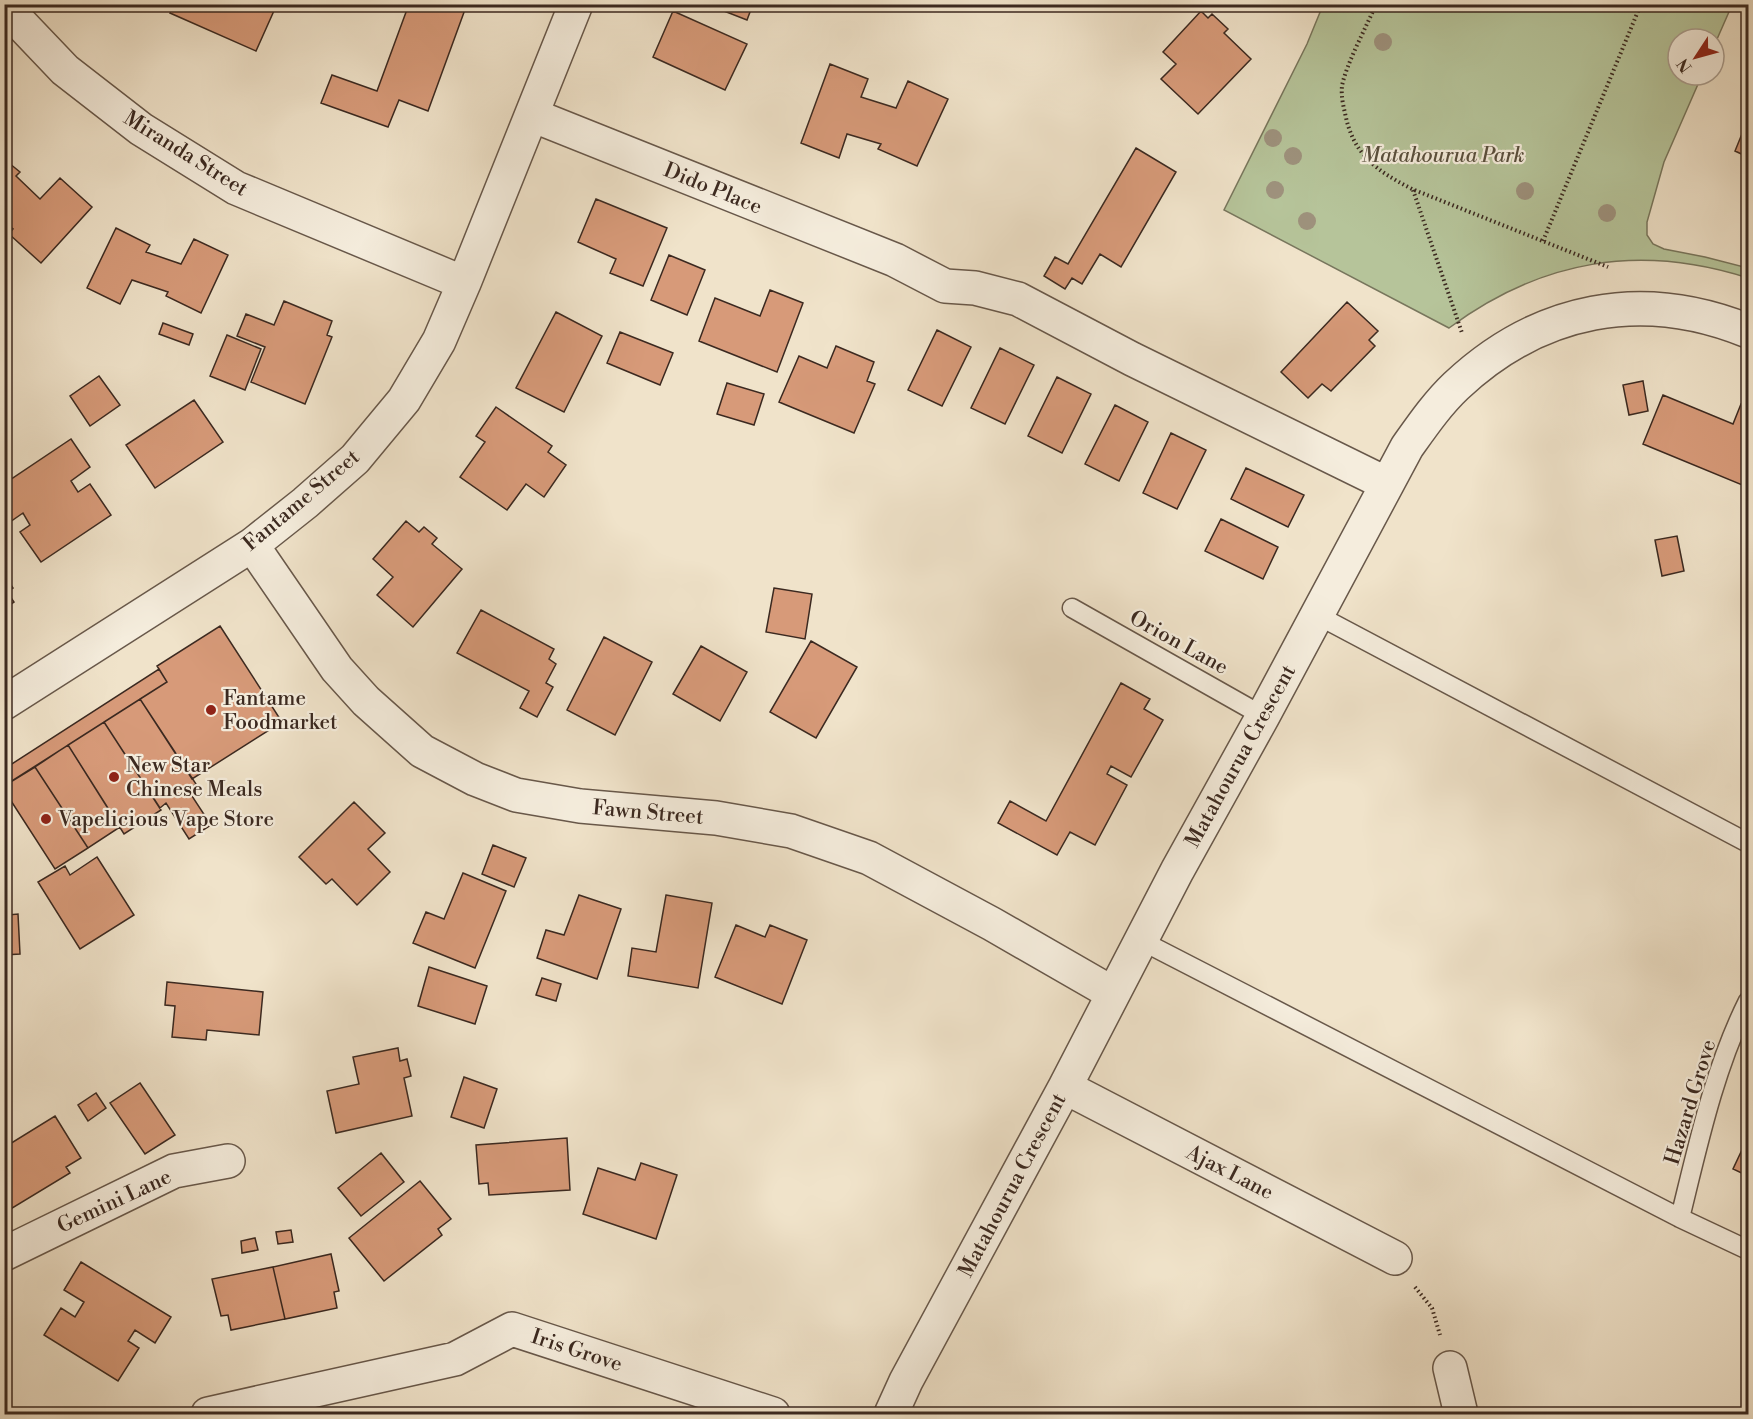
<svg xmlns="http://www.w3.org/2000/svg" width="1753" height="1419" viewBox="0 0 1753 1419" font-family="'Libre Bodoni',serif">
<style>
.green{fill:#b6c49a;stroke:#78765d;stroke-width:1.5}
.building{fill:#d79a79;stroke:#3b2920;stroke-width:1.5}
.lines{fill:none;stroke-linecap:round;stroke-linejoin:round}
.service-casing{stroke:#68584a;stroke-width:21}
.minor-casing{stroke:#68584a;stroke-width:36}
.path{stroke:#3b2920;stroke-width:4;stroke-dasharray:1.5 3;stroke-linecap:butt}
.service{stroke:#f5eddd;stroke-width:18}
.minor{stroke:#f5eddd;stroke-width:33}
.tree{fill:#9e927d}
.poi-dot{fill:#8f2418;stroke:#f5eddd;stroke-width:2}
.labels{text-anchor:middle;stroke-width:4.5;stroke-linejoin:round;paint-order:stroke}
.street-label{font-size:21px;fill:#3b2920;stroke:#f5eddd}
.park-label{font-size:21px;font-style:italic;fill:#5a503e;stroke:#f5eddd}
.poi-label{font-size:21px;fill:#3b2920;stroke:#f5eddd;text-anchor:start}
</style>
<rect width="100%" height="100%" fill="#f0e3ca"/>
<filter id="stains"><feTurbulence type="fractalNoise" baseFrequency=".00333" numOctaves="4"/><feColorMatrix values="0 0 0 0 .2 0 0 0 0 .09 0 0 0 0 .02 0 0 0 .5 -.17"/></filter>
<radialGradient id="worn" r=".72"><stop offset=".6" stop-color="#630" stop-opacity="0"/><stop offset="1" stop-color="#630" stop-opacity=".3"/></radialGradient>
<path class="green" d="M 1323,5 L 1732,5 L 1714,46 L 1714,39 L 1678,39 L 1678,75 L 1702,75 L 1664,162 L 1647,222 L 1647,235 L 1653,244 L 1664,249 L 1705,257 L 1748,268 L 1748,278 C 1639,243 1541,260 1449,328 L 1224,210 L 1307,44 Z"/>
<path class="building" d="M 174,4 L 277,4 L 256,51 L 170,13 Z
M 409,4 L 467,4 L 428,111 L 399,100 L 388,127 L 321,103 L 332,75 L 377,91 Z
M 706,4 L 753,4 L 747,20 Z
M 673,11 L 747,44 L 725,90 L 653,57 Z
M 1201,11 L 1208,18 L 1212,14 L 1228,29 L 1224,33 L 1251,59 L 1198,114 L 1161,79 L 1176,64 L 1163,52 Z
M 830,64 L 868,79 L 861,97 L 896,108 L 908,81 L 948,99 L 917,166 L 878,149 L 881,144 L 847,134 L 839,158 L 801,143 Z
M 1748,119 L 1748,157 L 1735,151 Z
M 1136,148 L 1176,172 L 1121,267 L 1100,254 L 1082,284 L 1072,278 L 1065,289 L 1044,276 L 1055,257 L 1068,264 Z
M 4,159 L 20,172 L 16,176 L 40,199 L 60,178 L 92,207 L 41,263 L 9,234 L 13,229 L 4,222 Z
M 596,199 L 667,228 L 643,286 L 610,273 L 616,259 L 578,242 Z
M 116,228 L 150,245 L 146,252 L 181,264 L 194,239 L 228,255 L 201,313 L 166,296 L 168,292 L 132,280 L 120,304 L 87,288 Z
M 669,255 L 705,270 L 687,315 L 651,300 Z
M 770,290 L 803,303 L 777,372 L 699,341 L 715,298 L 760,316 Z
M 284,301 L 332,321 L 327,335 L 332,337 L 305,404 L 251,382 L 265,347 L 237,336 L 246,314 L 274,325 Z
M 1347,302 L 1378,331 L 1369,340 L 1375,346 L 1331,391 L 1322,384 L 1308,398 L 1281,372 Z
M 556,312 L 602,336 L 564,412 L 516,388 Z
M 163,323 L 193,334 L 189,345 L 159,334 Z
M 937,330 L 971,347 L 942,406 L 908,390 Z
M 620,332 L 673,353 L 660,385 L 607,363 Z
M 227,335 L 261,349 L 245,390 L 210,376 Z
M 836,346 L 874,362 L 867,381 L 875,384 L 854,433 L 779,402 L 799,356 L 827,368 Z
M 1000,348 L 1034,365 L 1005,424 L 971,408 Z
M 99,376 L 120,405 L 90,426 L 70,396 Z
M 1057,377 L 1091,394 L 1062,453 L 1028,436 Z
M 1643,381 L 1648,411 L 1629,415 L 1623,385 Z
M 727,383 L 764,394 L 754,425 L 717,414 Z
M 1663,395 L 1733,424 L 1741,404 L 1748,407 L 1747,487 L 1643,444 Z
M 194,400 L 223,442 L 155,488 L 126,445 Z
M 1115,405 L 1148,422 L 1119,481 L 1085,464 Z
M 496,407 L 552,446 L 548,452 L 566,465 L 544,497 L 526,484 L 507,510 L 460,477 L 485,442 L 476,436 Z
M 1171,433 L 1206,450 L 1177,509 L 1143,493 Z
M 71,439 L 90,467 L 71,481 L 78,492 L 90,484 L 111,515 L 41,562 L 20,532 L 30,525 L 23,513 L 7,524 L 4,521 L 4,484 Z
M 1246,468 L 1304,495 L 1288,527 L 1231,499 Z
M 1221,519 L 1278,547 L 1263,579 L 1205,551 Z
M 406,521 L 419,532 L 424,527 L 437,538 L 432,544 L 462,569 L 413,627 L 377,595 L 393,577 L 373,559 Z
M 1677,536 L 1684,571 L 1662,576 L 1655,540 Z
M 4,574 L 13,588 L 7,592 L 14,602 L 4,609 Z
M 774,588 L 812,594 L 805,639 L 766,632 Z
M 481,610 L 554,649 L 549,659 L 556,664 L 546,683 L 553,687 L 537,717 L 520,708 L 529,691 L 457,653 Z
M 220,626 L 282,722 L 192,779 L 140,699 L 167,682 L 157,666 Z
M 604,637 L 652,662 L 615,735 L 567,710 Z
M 811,641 L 857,667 L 816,738 L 770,712 Z
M 701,646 L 747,672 L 720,721 L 673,694 Z
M 159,669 L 167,682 L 4,786 L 4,769 Z
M 1121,683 L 1150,699 L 1144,709 L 1163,720 L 1131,777 L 1111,766 L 1107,774 L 1127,785 L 1095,845 L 1070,832 L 1057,855 L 998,823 L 1010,801 L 1046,821 Z
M 140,699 L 196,784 L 188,790 L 211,825 L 189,839 L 166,803 L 160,808 L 104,722 Z
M 104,722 L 161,810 L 124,834 L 68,745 Z
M 68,745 L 120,827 L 88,848 L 35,767 Z
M 35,767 L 88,848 L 55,869 L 4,790 L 4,786 Z
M 354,802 L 385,833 L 368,849 L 390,872 L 357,905 L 332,879 L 326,884 L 299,857 Z
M 493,845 L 526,858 L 514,887 L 482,874 Z
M 97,857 L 134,915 L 80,949 L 38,882 L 65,866 L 70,875 Z
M 4,859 L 8,915 L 18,914 L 20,954 L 4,955 Z
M 463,873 L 506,891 L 475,968 L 413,943 L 426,912 L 444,919 Z
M 579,895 L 621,909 L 597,979 L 537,958 L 546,930 L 564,935 Z
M 666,895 L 712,903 L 698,988 L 628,976 L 632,948 L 656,952 Z
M 736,925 L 765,937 L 770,925 L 807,940 L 782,1004 L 715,977 Z
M 429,967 L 487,986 L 475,1024 L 418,1006 Z
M 542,978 L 561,984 L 556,1001 L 536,995 Z
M 167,982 L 263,992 L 259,1035 L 207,1030 L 206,1040 L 172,1037 L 175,1006 L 165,1005 Z
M 398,1048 L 400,1061 L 407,1059 L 411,1076 L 404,1078 L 412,1116 L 336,1133 L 327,1091 L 359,1084 L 353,1057 Z
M 464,1077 L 497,1089 L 484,1128 L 451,1117 Z
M 140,1083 L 175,1135 L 145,1154 L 110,1103 Z
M 96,1093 L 106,1108 L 88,1121 L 78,1105 Z
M 55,1116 L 81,1158 L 66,1167 L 70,1173 L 9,1210 L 4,1202 L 4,1146 L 5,1147 Z
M 1748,1137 L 1748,1176 L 1733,1169 Z
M 567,1138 L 570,1190 L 489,1195 L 488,1183 L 479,1184 L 476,1145 Z
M 381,1153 L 404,1182 L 361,1216 L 338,1188 Z
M 641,1163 L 677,1175 L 656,1239 L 583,1214 L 598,1168 L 635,1180 Z
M 420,1181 L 451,1219 L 438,1229 L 442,1235 L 384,1281 L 349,1238 Z
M 291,1230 L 293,1242 L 278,1244 L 276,1232 Z
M 255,1238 L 258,1250 L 242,1253 L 241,1241 Z
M 331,1254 L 339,1291 L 334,1292 L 337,1308 L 285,1319 L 273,1267 Z
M 81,1262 L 171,1317 L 155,1343 L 135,1330 L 128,1341 L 139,1348 L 118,1381 L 44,1335 L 61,1308 L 75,1317 L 84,1302 L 64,1290 Z
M 273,1267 L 285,1319 L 231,1330 L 228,1315 L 221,1316 L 212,1279 Z"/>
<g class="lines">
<defs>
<path id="service" d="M 1072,608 L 1263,716
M 1317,615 L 1748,843
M 1140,940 L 1680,1218 L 1748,1250
M 1680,1218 C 1698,1145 1714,1069 1748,1001"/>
<path id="minor" d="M 4,6 L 65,70 L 141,129 L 236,188 L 464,283
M 532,115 L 895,260 L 945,286 L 975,288 L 1018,299 L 1132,359 L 1387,484
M 252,545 L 337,669 L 366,701 L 422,751 L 475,779 L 516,795 L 580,806 L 716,818 L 791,831 L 869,858 L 992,924 L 1112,993
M 4,703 L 252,545 L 305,503 L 355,459 L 404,400 L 439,341 L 464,283 L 576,4
M 1065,1087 L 1395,1258
M 4,1254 L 174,1171 L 228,1161
M 1450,1368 L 1461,1414
M 208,1414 L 455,1359 L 512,1329 L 773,1414
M 891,1414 L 906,1381 L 1065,1087 L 1177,871 L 1263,716 L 1407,447 C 1422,426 1437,404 1456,386 C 1539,308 1642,288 1748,331"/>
</defs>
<use href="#service" class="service-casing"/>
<use href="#minor" class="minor-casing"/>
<path class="path" d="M 1376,4 C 1367,26 1346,64 1342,86 C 1341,95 1343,105 1345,113 C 1353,155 1377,171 1412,189 L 1608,267
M 1413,190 L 1462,333
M 1543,241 L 1641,4
M 1415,1287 L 1432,1308 L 1440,1335"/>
<use href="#service" class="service"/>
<use href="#minor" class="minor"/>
</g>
<g class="tree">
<circle cx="1383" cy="42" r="9"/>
<circle cx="1273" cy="138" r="9"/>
<circle cx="1293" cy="156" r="9"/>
<circle cx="1275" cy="190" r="9"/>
<circle cx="1525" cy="191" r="9"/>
<circle cx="1607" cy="213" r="9"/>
<circle cx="1307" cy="221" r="9"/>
</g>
<g class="poi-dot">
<circle cx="211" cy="710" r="6"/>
<circle cx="114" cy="777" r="6"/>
<circle cx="46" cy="819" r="6"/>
</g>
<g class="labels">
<g class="street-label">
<text transform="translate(186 153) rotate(32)" y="7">Miranda Street</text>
<text transform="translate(713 188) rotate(22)" y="7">Dido Place</text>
<text transform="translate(301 500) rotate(-40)" y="7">Fantame Street</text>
<text transform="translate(1179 642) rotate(29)" y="7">Orion Lane</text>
<text transform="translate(1240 756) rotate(-61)" y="7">Matahourua Crescent</text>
<text transform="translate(648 812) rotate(5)" y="7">Fawn Street</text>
<text transform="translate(1690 1102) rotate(-73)" y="7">Hazard Grove</text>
<text transform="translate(1230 1172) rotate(27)" y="7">Ajax Lane</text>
<text transform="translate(1012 1185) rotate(-62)" y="7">Matahourua Crescent</text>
<text transform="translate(114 1201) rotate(-25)" y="7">Gemini Lane</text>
<text transform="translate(577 1350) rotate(18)" y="7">Iris Grove</text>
</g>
<g class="park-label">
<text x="1443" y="162">Matahourua Park</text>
</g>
<g class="poi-label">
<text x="223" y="705">Fantame<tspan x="223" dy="24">Foodmarket</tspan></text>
<text x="126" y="772">New Star<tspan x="126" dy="24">Chinese Meals</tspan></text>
<text x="58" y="826">Vapelicious Vape Store</text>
</g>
</g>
<rect width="1753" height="1419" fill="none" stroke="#f0e3ca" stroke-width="24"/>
<rect x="6" y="6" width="1741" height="1407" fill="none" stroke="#3b2920" stroke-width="3"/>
<rect x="12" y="12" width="1729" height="1395" fill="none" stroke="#3b2920" stroke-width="1.5"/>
<g transform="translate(1696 57) rotate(234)"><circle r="28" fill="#f5eddd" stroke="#ab9f91" stroke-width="1.5"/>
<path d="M0-4.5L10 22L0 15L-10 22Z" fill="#8f2418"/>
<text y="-9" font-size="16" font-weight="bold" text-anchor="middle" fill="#3b2920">N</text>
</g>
<rect width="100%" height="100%" filter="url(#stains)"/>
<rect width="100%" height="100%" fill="url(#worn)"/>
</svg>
